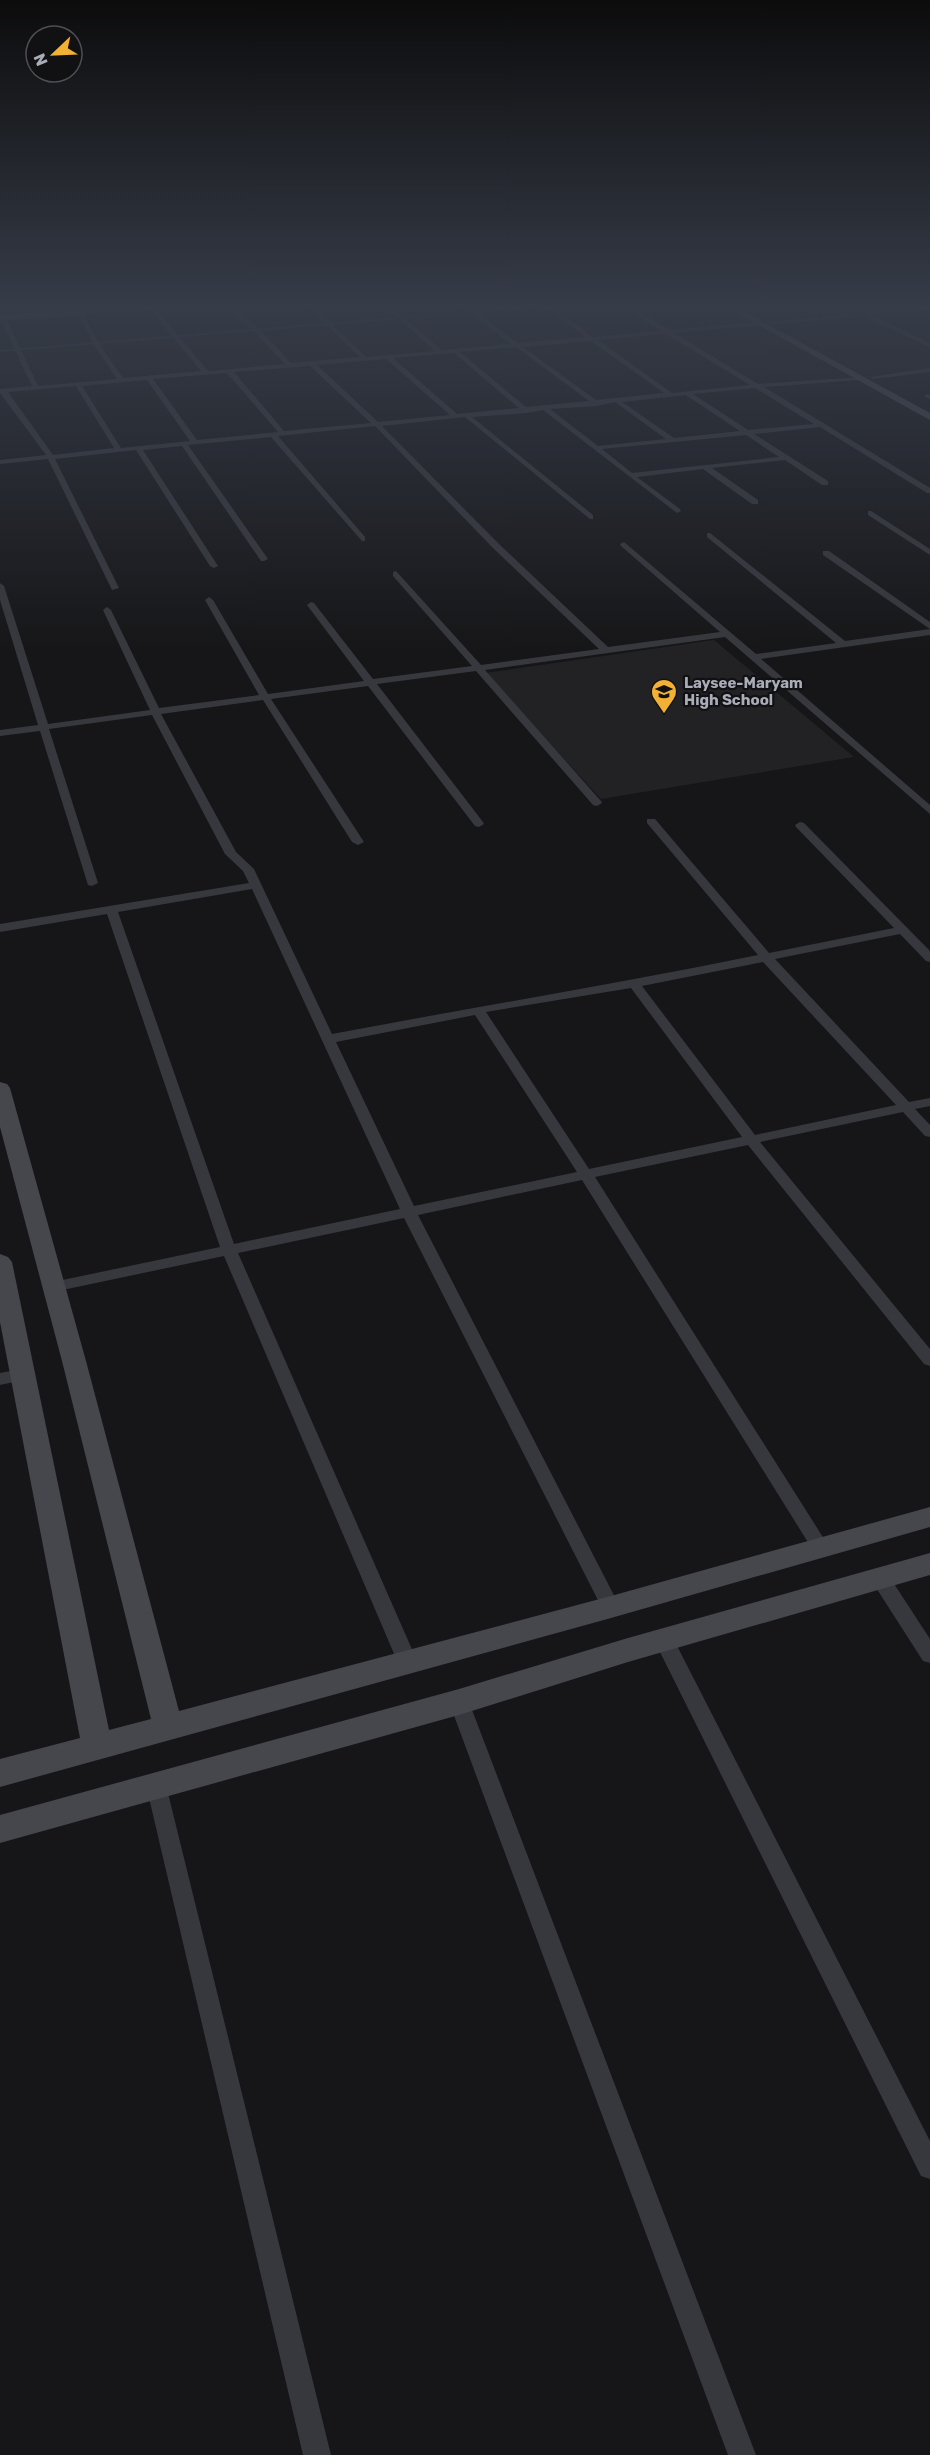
<svg xmlns="http://www.w3.org/2000/svg" width="930" height="2455" viewBox="0 0 930 2455" font-family="Rubik,sans-serif">
<style>
.built{fill:#222225}
.lines{fill:none;stroke-linecap:round;stroke-linejoin:round}
.stream{stroke:#2c353c;stroke-width:2}
.minor{fill:#37383d;fill-rule:evenodd}
.secondary{fill:#45474d;fill-rule:evenodd}
.labels{text-anchor:middle;stroke-width:4.5;stroke-linejoin:round;paint-order:stroke}
.far-poi-label{font-size:15px;font-weight:bold;fill:#a8adb8;stroke:#111113;text-anchor:start}
</style>
<rect width="100%" height="100%" fill="#161618"/>
<path class="built" d="M 714,640 L 854,757 L 601,799 L 485,673 Z"/>
<g class="lines">
<path class="stream" d="M 0,351 L 532,307"/>
<path class="minor" d="M 33,307 L 39,307 L 43,316 L 39,316 Z
M 148,307 L 154,307 L 208,371 L 285,364 L 255,332 L 224,307 C 243,307 278,349 291,363 L 360,357 L 308,307 L 314,307 L 366,357 L 435,351 L 385,307 L 391,307 L 442,350 L 511,344 L 462,307 L 469,307 L 518,343 L 586,337 L 545,307 L 552,307 L 593,337 L 661,331 L 623,307 L 630,307 L 669,330 L 759,322 L 761,325 L 674,333 L 758,384 L 862,377 L 860,380 L 764,387 L 930,488 L 930,493 L 927,493 L 820,427 L 754,434 L 828,481 L 828,485 L 822,485 L 785,460 L 712,468 L 758,500 L 758,504 L 752,504 L 703,469 L 637,477 L 680,509 L 681,511 L 677,513 L 543,410 L 527,413 L 472,417 L 593,515 L 593,519 L 590,519 L 465,417 L 382,426 L 499,544 L 608,647 L 720,632 L 621,546 L 620,544 L 624,542 L 756,654 L 836,643 L 707,537 L 707,533 L 710,533 L 845,641 L 930,629 L 930,635 L 761,659 L 930,805 L 930,814 L 725,637 L 485,670 L 601,801 L 602,803 L 597,806 L 593,805 L 476,671 L 377,684 L 483,822 L 484,824 L 479,827 L 475,826 L 368,686 L 271,699 L 364,842 L 358,845 L 352,842 L 263,700 L 161,714 L 236,852 L 254,869 L 332,1034 C 474,1007 616,984 758,955 L 647,823 L 647,819 L 655,819 L 769,953 L 894,928 L 796,827 L 795,825 L 800,822 L 804,823 L 930,951 L 930,962 L 926,961 L 900,934 L 775,959 L 909,1102 L 930,1098 L 930,1106 L 915,1109 L 930,1125 L 930,1137 L 925,1136 L 903,1112 L 760,1142 L 930,1349 L 930,1366 L 924,1364 L 748,1145 L 595,1177 L 826,1542 L 829,1547 L 826,1552 L 820,1554 L 814,1552 L 582,1180 L 418,1215 L 620,1607 L 618,1612 L 611,1615 L 604,1612 L 404,1218 L 238,1253 L 418,1663 L 415,1669 L 408,1671 L 401,1669 L 398,1663 L 224,1256 L 53,1292 L 45,1287 L 53,1282 L 220,1247 L 107,914 L 0,932 L 0,924 L 249,883 L 243,871 L 225,854 L 152,715 L 49,729 L 98,883 L 92,886 L 88,885 L 40,731 L 0,736 L 0,730 L 38,725 L 0,600 L 0,583 L 4,586 L 48,724 L 150,710 L 103,610 L 107,607 L 111,610 L 159,708 L 259,695 L 205,600 L 209,597 L 213,600 L 268,694 L 364,681 L 307,605 L 311,602 L 314,603 L 373,679 L 472,666 L 393,576 L 393,572 L 396,571 L 481,665 L 599,649 L 493,548 L 375,426 L 278,436 L 365,537 L 365,541 L 362,541 L 271,437 L 188,445 L 268,559 L 264,561 L 261,561 L 182,446 L 143,450 L 218,566 L 214,568 L 210,566 L 136,450 L 55,459 L 119,588 L 112,590 L 48,459 L 0,464 L 0,460 L 46,455 L 0,393 L 0,389 L 32,386 L 0,318 L 6,318 L 38,386 L 117,379 L 94,345 L 78,312 L 81,310 L 100,345 L 123,378 L 201,371 ZM 666,334 L 750,385 L 672,393 L 598,340 ZM 591,341 L 664,393 L 596,400 L 523,347 ZM 516,347 L 589,401 L 526,407 L 460,352 ZM 454,353 L 519,408 L 457,414 L 393,358 ZM 386,359 L 450,415 L 378,422 L 317,365 ZM 310,366 L 371,423 L 284,431 L 234,372 ZM 227,373 L 278,432 L 197,440 L 153,379 ZM 147,380 L 190,441 L 121,448 L 82,386 ZM 76,386 L 114,448 L 53,455 L 8,392 ZM 755,388 L 814,424 L 748,430 L 693,394 ZM 686,395 L 687,396 L 740,431 L 674,438 L 622,402 ZM 615,402 L 666,439 L 598,446 L 550,409 L 597,406 ZM 746,435 L 779,457 L 632,473 L 602,449 ZM 252,889 L 400,1209 L 234,1244 L 118,912 ZM 763,962 L 896,1105 L 755,1135 L 642,986 ZM 631,988 L 742,1137 L 589,1169 L 486,1012 ZM 475,1015 L 577,1172 L 414,1206 L 336,1042 Z
M 930,307 L 930,310 L 871,315 L 930,343 L 930,347 L 863,316 L 772,324 L 769,322 Z
M 930,368 L 930,372 L 873,379 L 870,377 Z
M 927,394 L 930,395 L 930,399 L 924,396 Z
M 871,511 L 930,549 L 930,555 L 868,515 L 868,511 Z
M 823,551 L 829,551 L 930,622 L 930,629 L 823,555 Z
M 22,1369 L 28,1371 L 30,1375 L 28,1379 L 0,1385 L 0,1373 Z
M 880,1571 L 887,1573 L 930,1639 L 930,1663 L 923,1661 L 873,1583 L 871,1578 L 873,1573 Z
M 664,1632 L 671,1634 L 930,2141 L 930,2179 L 921,2176 L 654,1640 L 657,1634 Z
M 459,1694 L 466,1696 L 469,1702 L 756,2455 L 728,2455 L 449,1702 L 452,1696 Z
M 156,1776 L 163,1779 L 166,1785 L 331,2455 L 303,2455 L 146,1785 L 149,1779 Z"/>
<path class="secondary" d="M 116,307 L 153,307 L 149,310 L 0,321 L 0,315 Z
M 726,307 L 736,307 L 930,413 L 930,420 Z
M 0,1082 L 7,1084 L 10,1088 L 86,1361 L 179,1711 L 611,1596 L 930,1507 L 930,1527 L 611,1618 L 0,1787 L 0,1759 L 80,1738 L 0,1322 L 0,1254 L 8,1257 L 12,1262 L 109,1730 L 151,1719 L 62,1361 L 0,1127 Z
M 930,1553 L 930,1575 L 628,1662 L 459,1715 L 0,1843 L 0,1815 L 459,1689 L 628,1638 Z"/>
</g>
<linearGradient id="sky" x2="0" y2="1"><stop stop-color="#0c0c0d"/><stop offset="0.47" stop-color="#363c48"/><stop offset="1" stop-color="#363c48" stop-opacity="0"/></linearGradient>
<rect width="930" height="651" fill="url(#sky)"/>
<defs>
<symbol id="school-pin" viewBox="-11 -11 22 30"><path d="M0 17L-7.5 6A9.5 9.5 0 1 1 7.5 6Z" fill="#f2b134" stroke="#111113"/><path d="M0-5L7-2L0 1L-7-2ZM-4 1L0 2.5L4 1V4Q0 6-4 4Z" fill="#111"/></symbol>
</defs>
<g fill-rule="evenodd">
<use href="#school-pin" x="649" y="677" width="30" height="40"/>
</g>
<g class="labels">
<g class="far-poi-label">
<text x="684" y="688">Laysee-Maryam<tspan x="684" dy="17">High School</tspan></text>
</g>
</g>
<g transform="translate(54 54) rotate(247)"><circle r="28" fill="#111113" stroke="#4d4f55" stroke-width="1.5"/>
<path d="M0-4.5L10 22L0 15L-10 22Z" fill="#f2b134"/>
<text y="-9" font-size="16" font-weight="bold" text-anchor="middle" fill="#a8adb8">N</text>
</g>
</svg>
